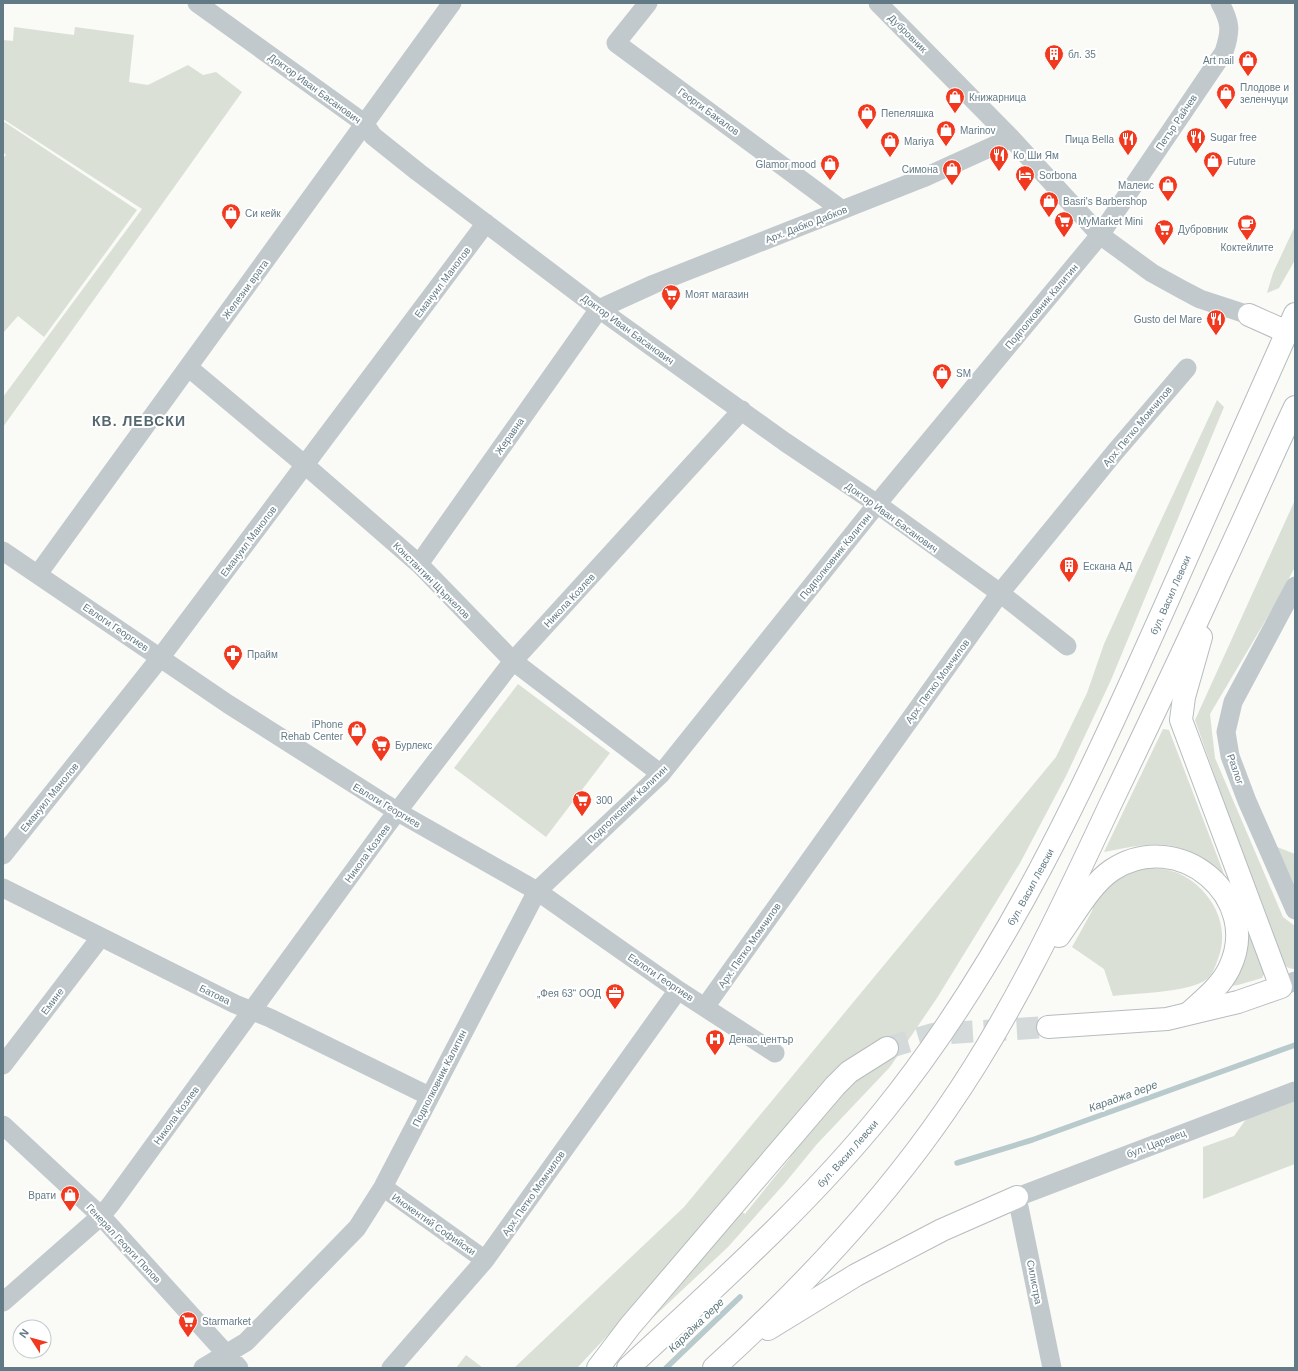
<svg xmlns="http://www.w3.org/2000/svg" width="1298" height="1371" viewBox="0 0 1298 1371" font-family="Helvetica,sans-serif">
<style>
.green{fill:#dae0d6}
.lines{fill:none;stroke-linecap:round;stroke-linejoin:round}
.stream{stroke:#b9cacc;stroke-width:5.5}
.highway-tunnel{stroke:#d4dada;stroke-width:22;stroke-dasharray:22 11;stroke-linecap:butt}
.highway-casing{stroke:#b6bcbf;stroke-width:24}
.minor{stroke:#c2c9cc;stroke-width:19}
.highway{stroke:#fff;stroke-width:22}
.labels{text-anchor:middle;stroke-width:4;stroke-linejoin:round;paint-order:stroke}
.street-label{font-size:10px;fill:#627a85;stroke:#fff}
.poi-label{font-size:10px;fill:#627a85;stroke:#fff;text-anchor:start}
.water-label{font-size:11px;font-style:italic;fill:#5e797e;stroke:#fff}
.district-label{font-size:14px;font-weight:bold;letter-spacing:1px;fill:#55676f;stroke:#fff}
</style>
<rect width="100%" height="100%" fill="#fafaf7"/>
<path class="green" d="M 14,27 L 74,35 L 75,27 L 134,35 L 129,82 L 148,85 L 188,65 L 203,75 L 216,72 L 242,92 L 3,427 L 3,397 L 142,209 L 3,119 L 3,40 L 13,41 Z
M 3,121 L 137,210 L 44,337 L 18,316 L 3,333 L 3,158 L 6,155 L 3,152 Z
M 1295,226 L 1295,260 L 1279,288 L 1267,293 L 1273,273 Z
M 1217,400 L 1224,407 L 1111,680 L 1066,776 L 1020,863 L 937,998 L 890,1067 L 817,1144 L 785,1183 L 728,1247 L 644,1326 L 742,1212 L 745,1214 L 790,1158 L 787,1156 L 885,1040 L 577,1368 L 514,1368 L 684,1207 L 1056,757 L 1087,693 L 1104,644 L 1130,587 Z
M 1295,500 L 1295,567 L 1274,606 L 1210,714 L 1215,758 L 1283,917 L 1295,926 L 1295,969 C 1286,969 1282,963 1278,956 L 1195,720 Z
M 518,684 L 610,753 L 546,837 L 454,768 Z
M 1163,729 L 1169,730 L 1229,887 C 1220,878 1211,866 1200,858 C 1170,836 1137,846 1104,852 Z
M 1277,847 L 1295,854 L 1295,886 Z
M 1152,868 C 1162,869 1173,870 1182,875 C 1211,890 1230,924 1219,956 C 1216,964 1214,972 1208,978 C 1192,993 1135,993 1113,996 L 1104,969 L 1072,947 L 1092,911 L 1097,892 L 1114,877 L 1136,870 Z
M 1247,930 L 1252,932 L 1266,970 L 1262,978 L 1238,985 L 1223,987 Z
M 1295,1091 L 1295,1164 L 1203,1199 L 1203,1147 L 1234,1136 L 1257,1104 Z
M 466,1355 L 483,1368 L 456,1368 Z"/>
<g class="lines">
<path class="stream" d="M 957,1163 L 1032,1140 L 1295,1045
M 666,1368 L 740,1297"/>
<path class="highway-tunnel" d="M 887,1048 L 933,1034 L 1048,1027"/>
<defs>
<g id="highway">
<path d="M 1249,315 L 1287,332"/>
<path d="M 1059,936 C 1075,914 1090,885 1112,870 C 1179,826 1264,898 1229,969 C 1220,987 1203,1000 1189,1013"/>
<path d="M 1048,1027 L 1167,1019 L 1238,1002 L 1281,987 L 1181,720 L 1184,697 L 1201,637"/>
<path d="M 768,1329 L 856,1275 L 942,1230 L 1017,1197"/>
<path d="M 598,1368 L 630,1326 L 835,1086 L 849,1072 L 887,1048"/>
<path id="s1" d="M 628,1368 C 716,1286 807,1206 883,1112 C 1006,960 1087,781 1166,604 C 1209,507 1252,411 1295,314"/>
<path d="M 714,1368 C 800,1290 880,1206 946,1110 C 1012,1015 1061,910 1110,805 C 1147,728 1184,651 1219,573 C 1245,518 1269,462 1295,407"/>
</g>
</defs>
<use href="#highway" class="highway-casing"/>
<path class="minor" d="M 197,3 L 364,123 L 373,136 L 418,172 L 599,309 L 785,442 L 877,504 L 1000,593 L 1067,646
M 648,3 L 616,43 L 842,210
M 878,3 L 1011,138 L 1100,235 L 1152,273 L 1181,289 L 1200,299 L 1249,315
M 188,367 L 305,465 L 419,564 L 513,661 L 661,774
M 3,551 L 228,704 L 398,812 L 537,891 L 678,990 L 775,1053
M 419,564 L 599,309 L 654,284 L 923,178 L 1011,138
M 38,574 L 452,3
M 1295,586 L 1233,702 L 1226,732 L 1230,756 L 1247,801 L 1295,910
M 3,855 L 160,658 L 486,223
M 3,888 L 235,1004 L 270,1018 L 429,1096
M 1281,987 L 1295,981
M 705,1007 L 1000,593 L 1115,452 L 1187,368
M 3,1065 L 100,938
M 3,1125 L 101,1216 L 239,1368
M 383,1187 L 485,1260
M 3,1302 L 101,1216 L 111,1204 L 387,825 L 513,661 L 742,410
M 203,1368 L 246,1342 L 357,1228 L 383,1187 L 537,891 L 661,774 L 877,504 L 1100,235 L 1224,52 C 1231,31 1231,23 1220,3
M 391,1368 L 485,1260 L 678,990
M 1052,1368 L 1017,1197 L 1295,1091"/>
<use href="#highway" class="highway"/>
</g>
<defs>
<symbol id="building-pin" viewBox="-11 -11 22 30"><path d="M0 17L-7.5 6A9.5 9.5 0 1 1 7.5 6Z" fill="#f13920" stroke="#fff"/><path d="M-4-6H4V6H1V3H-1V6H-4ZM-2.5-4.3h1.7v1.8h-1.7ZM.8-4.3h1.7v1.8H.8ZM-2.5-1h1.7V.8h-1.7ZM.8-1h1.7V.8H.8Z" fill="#fff"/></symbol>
<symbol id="shop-pin" viewBox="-11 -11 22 30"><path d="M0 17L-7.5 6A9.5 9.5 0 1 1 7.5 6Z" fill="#f13920" stroke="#fff"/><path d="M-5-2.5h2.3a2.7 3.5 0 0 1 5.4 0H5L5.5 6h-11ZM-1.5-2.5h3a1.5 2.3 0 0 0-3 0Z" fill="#fff"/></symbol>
<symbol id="restaurant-pin" viewBox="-11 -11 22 30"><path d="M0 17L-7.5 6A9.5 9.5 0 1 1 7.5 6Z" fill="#f13920" stroke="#fff"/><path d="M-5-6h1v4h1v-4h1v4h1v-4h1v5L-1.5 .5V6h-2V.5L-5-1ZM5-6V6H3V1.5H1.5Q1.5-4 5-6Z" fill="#fff"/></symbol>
<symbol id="hotel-pin" viewBox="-11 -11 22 30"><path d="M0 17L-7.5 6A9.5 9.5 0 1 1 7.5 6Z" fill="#f13920" stroke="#fff"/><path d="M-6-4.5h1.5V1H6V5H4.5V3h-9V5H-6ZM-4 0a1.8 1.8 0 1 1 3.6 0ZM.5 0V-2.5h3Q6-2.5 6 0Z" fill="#fff"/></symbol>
<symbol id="supermarket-pin" viewBox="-11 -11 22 30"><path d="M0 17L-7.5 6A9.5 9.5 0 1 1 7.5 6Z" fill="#f13920" stroke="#fff"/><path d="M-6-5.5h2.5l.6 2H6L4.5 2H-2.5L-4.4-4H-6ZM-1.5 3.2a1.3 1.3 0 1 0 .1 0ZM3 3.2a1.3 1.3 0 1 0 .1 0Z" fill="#fff"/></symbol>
<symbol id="cafe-pin" viewBox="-11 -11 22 30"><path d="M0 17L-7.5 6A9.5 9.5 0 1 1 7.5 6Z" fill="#f13920" stroke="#fff"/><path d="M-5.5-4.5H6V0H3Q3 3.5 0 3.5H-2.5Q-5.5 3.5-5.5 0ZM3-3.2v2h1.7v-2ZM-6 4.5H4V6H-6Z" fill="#fff"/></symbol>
<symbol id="pharmacy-pin" viewBox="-11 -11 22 30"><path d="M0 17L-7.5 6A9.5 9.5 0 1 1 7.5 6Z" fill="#f13920" stroke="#fff"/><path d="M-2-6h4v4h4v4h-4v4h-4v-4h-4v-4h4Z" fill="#fff"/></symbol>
<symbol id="office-pin" viewBox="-11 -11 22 30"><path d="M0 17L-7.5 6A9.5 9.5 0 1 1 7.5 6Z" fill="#f13920" stroke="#fff"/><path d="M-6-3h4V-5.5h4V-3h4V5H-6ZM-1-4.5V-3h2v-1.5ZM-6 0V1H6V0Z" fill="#fff"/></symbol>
<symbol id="hospital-pin" viewBox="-11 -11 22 30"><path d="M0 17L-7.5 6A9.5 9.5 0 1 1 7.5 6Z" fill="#f13920" stroke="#fff"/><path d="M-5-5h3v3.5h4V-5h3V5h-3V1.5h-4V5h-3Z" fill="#fff"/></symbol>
</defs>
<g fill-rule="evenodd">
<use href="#building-pin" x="1043" y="43" width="22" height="30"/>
<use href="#shop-pin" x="1237" y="49" width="22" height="30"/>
<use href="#shop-pin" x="1215" y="82" width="22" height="30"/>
<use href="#shop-pin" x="944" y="86" width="22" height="30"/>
<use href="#shop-pin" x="856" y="102" width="22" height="30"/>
<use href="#shop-pin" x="935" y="119" width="22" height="30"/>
<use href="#restaurant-pin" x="1185" y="126" width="22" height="30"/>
<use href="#restaurant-pin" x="1117" y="128" width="22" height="30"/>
<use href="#shop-pin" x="879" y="130" width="22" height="30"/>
<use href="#restaurant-pin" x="988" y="144" width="22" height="30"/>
<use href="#shop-pin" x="1202" y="150" width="22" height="30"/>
<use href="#shop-pin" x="819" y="153" width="22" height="30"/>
<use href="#shop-pin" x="941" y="158" width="22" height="30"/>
<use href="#hotel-pin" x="1014" y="164" width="22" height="30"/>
<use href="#shop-pin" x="1157" y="174" width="22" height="30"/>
<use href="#shop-pin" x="1038" y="190" width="22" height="30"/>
<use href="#shop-pin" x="220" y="202" width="22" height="30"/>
<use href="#supermarket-pin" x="1053" y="210" width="22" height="30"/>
<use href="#cafe-pin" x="1236" y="213" width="22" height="30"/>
<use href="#supermarket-pin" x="1153" y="218" width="22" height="30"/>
<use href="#supermarket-pin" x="660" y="283" width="22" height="30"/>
<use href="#restaurant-pin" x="1205" y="308" width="22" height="30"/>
<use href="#shop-pin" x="931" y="362" width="22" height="30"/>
<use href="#building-pin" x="1058" y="555" width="22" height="30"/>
<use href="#pharmacy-pin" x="222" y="643" width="22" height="30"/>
<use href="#shop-pin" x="346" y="719" width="22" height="30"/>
<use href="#supermarket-pin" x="370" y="734" width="22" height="30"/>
<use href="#supermarket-pin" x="571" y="789" width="22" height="30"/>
<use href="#office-pin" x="604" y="982" width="22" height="30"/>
<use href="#hospital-pin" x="704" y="1028" width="22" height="30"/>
<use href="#shop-pin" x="59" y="1184" width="22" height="30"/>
<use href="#supermarket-pin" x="177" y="1310" width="22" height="30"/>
</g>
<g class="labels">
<g class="street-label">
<text transform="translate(908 33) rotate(45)" y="4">Дубровник</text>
<text transform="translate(315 88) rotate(36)" y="4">Доктор Иван Басанович</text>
<text transform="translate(709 111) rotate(36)" y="4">Георги Бакалов</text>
<text transform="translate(1176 122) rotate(-56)" y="4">Петър Райчев</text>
<text transform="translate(806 224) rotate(-21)" y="4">Арх. Дабко Дабков</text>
<text transform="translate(442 282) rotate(-53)" y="4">Емануил Манолов</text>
<text transform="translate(245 289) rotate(-54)" y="4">Железни врата</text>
<text transform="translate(1041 306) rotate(-50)" y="4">Подполковник Калитин</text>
<text transform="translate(628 329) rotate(36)" y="4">Доктор Иван Басанович</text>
<text transform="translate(1137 426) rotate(-50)" y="4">Арх. Петко Момчилов</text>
<text transform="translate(509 436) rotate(-55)" y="4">Жеравна</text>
<text transform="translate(892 517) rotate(36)" y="4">Доктор Иван Басанович</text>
<text transform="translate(248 541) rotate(-53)" y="4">Емануил Манолов</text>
<text transform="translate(835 556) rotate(-51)" y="4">Подполковник Калитин</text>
<text transform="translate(432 580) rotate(45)" y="4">Константин Щъркелов</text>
<text dy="4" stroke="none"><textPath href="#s1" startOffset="955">бул. Васил Левски</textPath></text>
<text transform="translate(569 600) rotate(-47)" y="4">Никола Козлев</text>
<text transform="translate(116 627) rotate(34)" y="4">Евлоги Георгиев</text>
<text transform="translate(937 681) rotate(-54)" y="4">Арх. Петко Момчилов</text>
<text transform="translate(1236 769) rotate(71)" y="4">Разлог</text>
<text transform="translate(49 797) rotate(-51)" y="4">Емануил Манолов</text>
<text transform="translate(627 804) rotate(-44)" y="4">Подполковник Калитин</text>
<text transform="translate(387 805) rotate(31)" y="4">Евлоги Георгиев</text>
<text transform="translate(367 853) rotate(-54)" y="4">Никола Козлев</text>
<text dy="4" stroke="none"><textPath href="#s1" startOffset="631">бул. Васил Левски</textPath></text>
<text transform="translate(749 945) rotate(-55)" y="4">Арх. Петко Момчилов</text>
<text transform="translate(661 977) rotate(34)" y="4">Евлоги Георгиев</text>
<text transform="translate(215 994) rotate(26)" y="4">Батова</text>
<text transform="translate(52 1001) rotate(-53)" y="4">Емине</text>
<text transform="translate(439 1078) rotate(-63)" y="4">Подполковник Калитин</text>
<text transform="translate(176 1115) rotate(-54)" y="4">Никола Козлев</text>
<text transform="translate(1156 1143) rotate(-21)" y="4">бул. Царевец</text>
<text dy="4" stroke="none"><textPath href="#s1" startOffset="307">бул. Васил Левски</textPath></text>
<text transform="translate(533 1193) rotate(-55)" y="4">Арх. Петко Момчилов</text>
<text transform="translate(434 1224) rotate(35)" y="4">Инокентий Софийски</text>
<text transform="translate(124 1243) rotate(47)" y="4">Генерал Георги Попов</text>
<text transform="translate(1035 1282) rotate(79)" y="4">Силистра</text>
</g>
<g class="poi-label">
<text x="1068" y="58">бл. 35</text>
<text x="1234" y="64" text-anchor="end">Art nail</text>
<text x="1240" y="91">Плодове и<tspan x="1240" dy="12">зеленчуци</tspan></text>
<text x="969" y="101">Книжарница</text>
<text x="881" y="117">Пепеляшка</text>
<text x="960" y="134">Marinov</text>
<text x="1210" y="141">Sugar free</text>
<text x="1114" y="143" text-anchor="end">Пица Bella</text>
<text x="904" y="145">Mariya</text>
<text x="1013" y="159">Ко Ши Ям</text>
<text x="1227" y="165">Future</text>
<text x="816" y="168" text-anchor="end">Glamor mood</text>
<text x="938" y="173" text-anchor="end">Симона</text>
<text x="1039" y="179">Sorbona</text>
<text x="1154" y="189" text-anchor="end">Малеис</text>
<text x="1063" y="205">Basri's Barbershop</text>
<text x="245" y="217">Си кейк</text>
<text x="1078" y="225">MyMarket Mini</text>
<text x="1178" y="233">Дубровник</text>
<text x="1247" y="251" text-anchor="middle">Коктейлите</text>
<text x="685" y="298">Моят магазин</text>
<text x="1202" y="323" text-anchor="end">Gusto del Mare</text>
<text x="956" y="377">SM</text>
<text x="1083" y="570">Ескана АД</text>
<text x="247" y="658">Прайм</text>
<text x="343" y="728" text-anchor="end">iPhone<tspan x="343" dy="12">Rehab Center</tspan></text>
<text x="395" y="749">Бурлекс</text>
<text x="596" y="804">300</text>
<text x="601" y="997" text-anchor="end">„Фея 63“ ООД</text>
<text x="729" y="1043">Денас център</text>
<text x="56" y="1199" text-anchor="end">Врати</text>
<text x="202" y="1325">Starmarket</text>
</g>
<g class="water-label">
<text transform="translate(1123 1096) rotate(-20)" y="4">Караджа дере</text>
<text transform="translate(696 1325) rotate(-44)" y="4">Караджа дере</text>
</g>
<g class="district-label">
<text x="139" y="426">КВ. ЛЕВСКИ</text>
</g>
</g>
<rect width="1298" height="1371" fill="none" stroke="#627a85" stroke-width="8"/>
<g transform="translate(32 1339) rotate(306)"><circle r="19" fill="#ffffff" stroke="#c0cace"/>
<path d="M0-3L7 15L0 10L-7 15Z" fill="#f13920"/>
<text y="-6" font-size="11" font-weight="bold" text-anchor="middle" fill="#627a85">N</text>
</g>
</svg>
